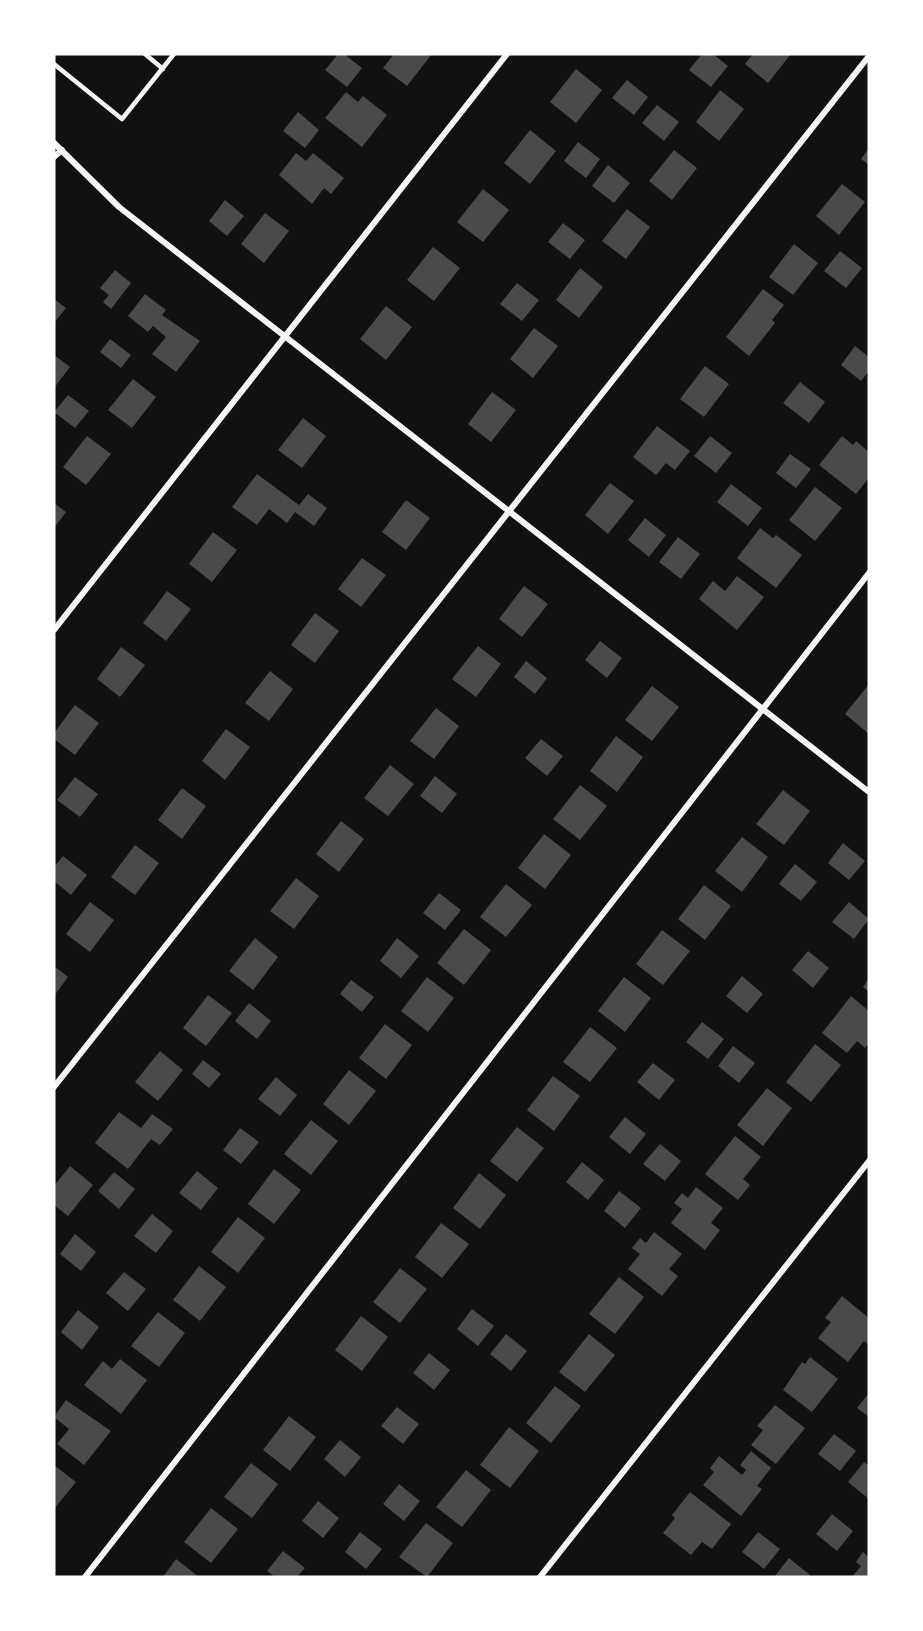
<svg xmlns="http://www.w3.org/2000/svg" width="923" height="1631" viewBox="0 0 923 1631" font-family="'Public Sans',sans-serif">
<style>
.building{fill:#4a4a4a}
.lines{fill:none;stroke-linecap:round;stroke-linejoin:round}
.service{stroke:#f5f5f5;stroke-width:4.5}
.minor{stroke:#f5f5f5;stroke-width:6}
</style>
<rect width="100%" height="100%" fill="#111"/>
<path class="building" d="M 338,54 L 344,54 L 362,68 L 347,87 L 325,70 Z
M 394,54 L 432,54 L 407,86 L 383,68 Z
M 702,54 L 713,54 L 728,66 L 711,87 L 689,70 Z
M 753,54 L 791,54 L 768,83 L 745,64 Z
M 576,69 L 602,90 L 576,123 L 550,102 Z
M 627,80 L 648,97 L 634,115 L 612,98 Z
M 720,90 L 744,109 L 719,141 L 696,122 Z
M 346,92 L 358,102 L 363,96 L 387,115 L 362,147 L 325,118 Z
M 657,105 L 679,122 L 664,141 L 642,123 Z
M 298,112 L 319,130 L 305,148 L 283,131 Z
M 530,130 L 556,151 L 530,184 L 504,163 Z
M 578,142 L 600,159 L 586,178 L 564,161 Z
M 869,148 L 869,165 L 861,159 Z
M 674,150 L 697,168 L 672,200 L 649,181 Z
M 296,153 L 306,161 L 313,153 L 344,178 L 331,194 L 324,188 L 312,204 L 279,175 Z
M 608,165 L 630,183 L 614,203 L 592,186 Z
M 842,184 L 865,202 L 839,235 L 816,216 Z
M 483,189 L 509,210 L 483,242 L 457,222 Z
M 225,200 L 244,216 L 227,236 L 209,221 Z
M 627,209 L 650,227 L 626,259 L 602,241 Z
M 265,213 L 289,231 L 264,263 L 241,244 Z
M 563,223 L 585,240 L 570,259 L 548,242 Z
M 794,244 L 818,263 L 793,295 L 769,277 Z
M 433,247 L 460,268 L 434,301 L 407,280 Z
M 840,251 L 862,268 L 846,288 L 824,271 Z
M 580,268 L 603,287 L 579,318 L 556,300 Z
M 115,270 L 131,283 L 111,309 L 103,302 L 109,295 L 100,288 Z
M 517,283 L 539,300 L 522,321 L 500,304 Z
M 763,289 L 784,305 L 772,320 L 775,323 L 749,356 L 726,337 Z
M 145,294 L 166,310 L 162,315 L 200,341 L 176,372 L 152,354 L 166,337 L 153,326 L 148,332 L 128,316 Z
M 54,299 L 66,308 L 54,323 Z
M 386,306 L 412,327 L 386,360 L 360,339 Z
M 534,328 L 558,346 L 533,378 L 510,359 Z
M 110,339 L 131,355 L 121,368 L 100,352 Z
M 855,346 L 869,357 L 869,371 L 861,381 L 841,365 Z
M 54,355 L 70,367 L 54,388 Z
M 705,366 L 729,384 L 704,417 L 680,399 Z
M 133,379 L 156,397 L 132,428 L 108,410 Z
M 800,382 L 825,402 L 809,423 L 783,403 Z
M 492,392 L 516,410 L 491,442 L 468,424 Z
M 68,395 L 89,411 L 75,428 L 54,412 Z
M 303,418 L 326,436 L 302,468 L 278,450 Z
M 657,426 L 690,451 L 675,470 L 666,463 L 656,475 L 633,457 Z
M 87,436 L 111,454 L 86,485 L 63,467 Z
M 710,436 L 732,453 L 716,473 L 694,456 Z
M 842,436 L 853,445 L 856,441 L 869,452 L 869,478 L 856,494 L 819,465 Z
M 790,454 L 811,469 L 796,488 L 776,473 Z
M 257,474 L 299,505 L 308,494 L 327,508 L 314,526 L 295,512 L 287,523 L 269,509 L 257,525 L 232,507 Z
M 610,483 L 634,501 L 608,534 L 585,515 Z
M 731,484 L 762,508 L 748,526 L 717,502 Z
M 815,487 L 842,508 L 815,541 L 789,520 Z
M 406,500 L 430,518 L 406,550 L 382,532 Z
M 54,503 L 66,512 L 54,528 Z
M 645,518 L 666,535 L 649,557 L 628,540 Z
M 760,528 L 773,538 L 776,535 L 802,555 L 776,588 L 737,558 Z
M 213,532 L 237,550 L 212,582 L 189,564 Z
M 678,537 L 700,554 L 681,579 L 659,562 Z
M 362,558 L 386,575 L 361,607 L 338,589 Z
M 737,576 L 764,597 L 737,630 L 699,599 L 713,581 L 725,591 Z
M 524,586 L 548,604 L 522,637 L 499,619 Z
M 167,591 L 191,609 L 166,641 L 143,623 Z
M 315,613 L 339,631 L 315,663 L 291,645 Z
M 600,641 L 622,658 L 607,678 L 585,660 Z
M 478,646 L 501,664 L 476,697 L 452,679 Z
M 121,647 L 145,665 L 120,697 L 97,679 Z
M 526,661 L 547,678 L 535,694 L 514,677 Z
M 270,671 L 293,689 L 269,721 L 245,703 Z
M 869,684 L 869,734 L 845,714 Z
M 652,686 L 679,707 L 652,741 L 625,720 Z
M 75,705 L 99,723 L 75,755 L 54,739 L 54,733 Z
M 436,708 L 459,726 L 434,759 L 410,741 Z
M 226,729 L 250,747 L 225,780 L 202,761 Z
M 616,736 L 643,757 L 617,792 L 590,771 Z
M 541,739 L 563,756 L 547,776 L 525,758 Z
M 390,765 L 414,784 L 388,816 L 364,798 Z
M 435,776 L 457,794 L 442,813 L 420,796 Z
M 75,777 L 98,794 L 80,817 L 57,800 Z
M 580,785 L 607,806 L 580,840 L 553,819 Z
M 182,788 L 206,806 L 182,839 L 158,820 Z
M 783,790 L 810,811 L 784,845 L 756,824 Z
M 341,821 L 364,839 L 339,872 L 316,854 Z
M 544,834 L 571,855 L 545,889 L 518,868 Z
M 742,837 L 768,857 L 742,892 L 715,871 Z
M 843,843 L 865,861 L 849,880 L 828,863 Z
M 135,845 L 159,863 L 135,895 L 111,877 Z
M 63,856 L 87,875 L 71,895 L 54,881 L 54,867 Z
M 795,864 L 817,882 L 801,901 L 779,884 Z
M 296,878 L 319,896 L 294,929 L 270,911 Z
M 506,884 L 532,905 L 506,937 L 480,917 Z
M 704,885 L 731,906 L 705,940 L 678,919 Z
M 439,893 L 461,910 L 445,930 L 423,913 Z
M 90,902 L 114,920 L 90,952 L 66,934 Z
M 849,902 L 869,919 L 854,939 L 832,922 Z
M 464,929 L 491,950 L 464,985 L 437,963 Z
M 662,930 L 690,951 L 663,985 L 636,964 Z
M 255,938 L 278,957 L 253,990 L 229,971 Z
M 397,938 L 419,956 L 401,978 L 380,961 Z
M 808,951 L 829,968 L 813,988 L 792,970 Z
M 54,966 L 68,977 L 54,996 Z
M 742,976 L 763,994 L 747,1013 L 726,996 Z
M 427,977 L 454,998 L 428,1032 L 401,1011 Z
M 624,977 L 651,998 L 625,1032 L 598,1011 Z
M 869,978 L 869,992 L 863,987 Z
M 351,980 L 374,997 L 362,1012 L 340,994 Z
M 208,995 L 232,1013 L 206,1046 L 183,1028 Z
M 851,996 L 869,1011 L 869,1043 L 865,1048 L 857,1041 L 847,1053 L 822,1033 Z
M 249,1003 L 271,1021 L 257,1039 L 235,1021 Z
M 702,1022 L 724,1039 L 708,1059 L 686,1042 Z
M 385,1024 L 412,1045 L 386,1079 L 359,1058 Z
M 590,1027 L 617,1048 L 590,1082 L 563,1062 Z
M 815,1044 L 841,1065 L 811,1102 L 786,1082 Z
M 733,1046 L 755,1063 L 739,1083 L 718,1066 Z
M 160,1051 L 183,1070 L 158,1101 L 135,1082 Z
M 203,1060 L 221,1074 L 209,1088 L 192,1074 Z
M 653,1063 L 675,1080 L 659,1100 L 637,1082 Z
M 349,1070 L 376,1091 L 349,1125 L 323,1104 Z
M 553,1076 L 580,1096 L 554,1131 L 527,1110 Z
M 276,1077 L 297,1095 L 280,1116 L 258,1099 Z
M 767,1088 L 792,1108 L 763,1146 L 737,1125 Z
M 119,1112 L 141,1128 L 152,1114 L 173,1129 L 160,1145 L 151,1139 L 128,1169 L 95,1143 Z
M 625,1117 L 646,1134 L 630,1154 L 609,1137 Z
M 311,1120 L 338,1141 L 311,1175 L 284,1154 Z
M 517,1127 L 544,1148 L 517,1182 L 490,1161 Z
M 240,1128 L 259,1142 L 241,1164 L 223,1150 Z
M 735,1136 L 761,1157 L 743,1179 L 750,1185 L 738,1200 L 705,1174 Z
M 660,1144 L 681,1161 L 665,1181 L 643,1164 Z
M 582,1162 L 604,1180 L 588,1200 L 566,1182 Z
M 70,1166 L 93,1185 L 68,1216 L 54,1205 L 54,1186 Z
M 274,1169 L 301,1190 L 274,1224 L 248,1204 Z
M 197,1171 L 218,1188 L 201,1210 L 179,1193 Z
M 114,1172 L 135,1189 L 119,1209 L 98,1191 Z
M 479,1173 L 506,1195 L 480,1229 L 453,1208 Z
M 696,1187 L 723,1208 L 711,1223 L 720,1230 L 705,1250 L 671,1223 L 682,1209 L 674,1203 L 682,1193 L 688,1198 Z
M 619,1191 L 641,1208 L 625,1228 L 604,1211 Z
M 152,1214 L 173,1231 L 156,1253 L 134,1236 Z
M 238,1217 L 265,1238 L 238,1273 L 211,1252 Z
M 441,1223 L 469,1244 L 442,1278 L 415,1257 Z
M 654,1232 L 682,1254 L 669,1269 L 678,1276 L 662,1296 L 628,1269 L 640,1254 L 632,1248 L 640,1238 L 646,1243 Z
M 75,1234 L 96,1252 L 81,1271 L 60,1254 Z
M 199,1266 L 226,1287 L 200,1321 L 173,1300 Z
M 400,1268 L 427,1289 L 400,1323 L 373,1302 Z
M 124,1272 L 146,1289 L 128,1311 L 106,1293 Z
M 619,1277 L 644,1297 L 615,1334 L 589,1314 Z
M 842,1296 L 869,1318 L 869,1345 L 864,1341 L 848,1362 L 818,1338 L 831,1322 L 825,1318 Z
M 472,1309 L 494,1326 L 478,1346 L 457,1329 Z
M 78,1310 L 99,1327 L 82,1350 L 61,1332 Z
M 158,1312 L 185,1333 L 159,1367 L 131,1346 Z
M 361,1316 L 388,1337 L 362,1371 L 335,1350 Z
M 506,1334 L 527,1351 L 511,1371 L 490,1354 Z
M 589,1334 L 615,1355 L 585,1392 L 559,1372 Z
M 429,1353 L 450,1370 L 434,1390 L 413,1373 Z
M 810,1357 L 838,1379 L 812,1412 L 783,1390 L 802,1362 L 805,1364 Z
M 120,1359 L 147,1380 L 121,1414 L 84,1385 L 103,1361 L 112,1369 Z
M 555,1386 L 581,1406 L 551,1443 L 526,1423 Z
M 869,1393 L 869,1417 L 857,1408 Z
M 66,1400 L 111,1431 L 84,1465 L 57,1444 L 69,1429 L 54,1417 Z
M 775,1405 L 805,1428 L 776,1464 L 751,1445 L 763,1430 L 757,1426 Z
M 397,1407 L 419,1424 L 403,1444 L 381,1426 Z
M 289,1416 L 316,1437 L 290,1471 L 263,1450 Z
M 509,1427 L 539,1451 L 510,1488 L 480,1465 Z
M 834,1434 L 856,1451 L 840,1471 L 818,1454 Z
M 340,1440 L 361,1457 L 345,1477 L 324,1459 Z
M 751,1451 L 771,1468 L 757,1486 L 762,1489 L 741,1516 L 703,1485 L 714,1472 L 710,1468 L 719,1456 L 742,1475 L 746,1470 L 740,1465 Z
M 864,1462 L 869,1466 L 869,1499 L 848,1482 Z
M 251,1463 L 278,1484 L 252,1518 L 224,1497 Z
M 54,1465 L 76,1482 L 54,1509 Z
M 466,1470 L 491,1490 L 462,1527 L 436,1507 Z
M 399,1484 L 420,1501 L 404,1521 L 383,1504 Z
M 690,1492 L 731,1524 L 712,1549 L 702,1542 L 691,1555 L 663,1533 L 675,1518 L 672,1515 Z
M 318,1501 L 339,1518 L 323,1538 L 302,1521 Z
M 211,1508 L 238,1529 L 211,1563 L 184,1542 Z
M 832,1514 L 853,1531 L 837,1551 L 816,1534 Z
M 426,1523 L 453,1543 L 427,1577 L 399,1557 Z
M 360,1532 L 382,1549 L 366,1569 L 345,1552 Z
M 758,1532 L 780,1549 L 764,1569 L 742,1552 Z
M 283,1551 L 305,1568 L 297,1577 L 275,1577 L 267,1571 Z
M 863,1552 L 869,1557 L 869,1577 L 852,1577 L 861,1566 L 856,1562 Z
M 789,1558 L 810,1575 L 809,1577 L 774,1577 Z
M 176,1559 L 199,1577 L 163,1577 Z"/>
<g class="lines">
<path class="service" d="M 145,54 L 163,69
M 54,64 L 122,119 L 174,54"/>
<path class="minor" d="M 54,143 L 119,207 L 869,792
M 54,157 L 62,150
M 54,630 L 507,54
M 54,1087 L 869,56
M 85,1577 L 869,573
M 540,1577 L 869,1161"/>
</g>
<rect width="923" height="1631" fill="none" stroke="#ffffff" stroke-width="111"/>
</svg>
